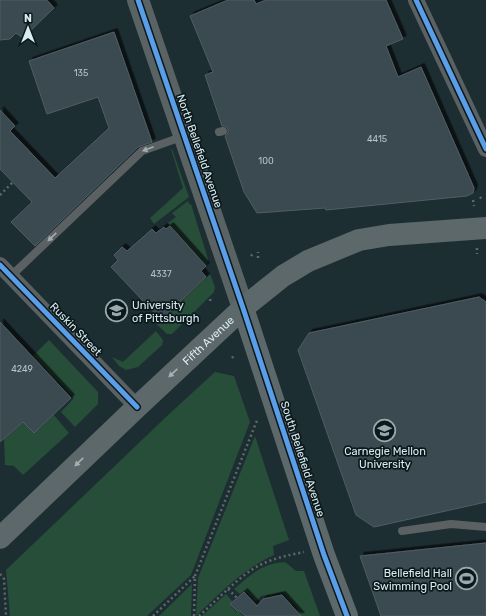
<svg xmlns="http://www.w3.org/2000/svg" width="486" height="616" viewBox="0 0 486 616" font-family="Rubik,sans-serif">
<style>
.green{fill:#274e39}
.building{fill:#3a4851;stroke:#515d63;filter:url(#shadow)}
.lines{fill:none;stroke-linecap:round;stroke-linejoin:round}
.path{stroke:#606869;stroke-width:2.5;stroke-dasharray:2 3;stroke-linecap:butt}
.lane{stroke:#5b6162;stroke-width:8}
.street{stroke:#5b6162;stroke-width:16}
.secondary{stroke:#5a6364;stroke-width:22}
.highway{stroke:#5c6869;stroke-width:22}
.cycleway-casing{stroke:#0c191c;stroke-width:8}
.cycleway{stroke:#5a9eea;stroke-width:5}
.oneway{fill:#a1adb1}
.oneway2{fill:#a2b1b4}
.labels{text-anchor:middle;stroke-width:3.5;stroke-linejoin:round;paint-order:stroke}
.number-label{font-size:9px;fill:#b3c3c9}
.street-label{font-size:11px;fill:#dbecf1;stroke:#0c191c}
.poi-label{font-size:11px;fill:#dbecf1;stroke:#0c191c;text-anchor:start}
</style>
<defs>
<filter id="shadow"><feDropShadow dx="3.5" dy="-3.5" stdDeviation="0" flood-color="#0009"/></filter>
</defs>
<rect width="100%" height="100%" fill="#1d2e33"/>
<path class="green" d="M 171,149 L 172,149 L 189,197 L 154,224 L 150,218 L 183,188 Z
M 188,201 L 189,204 L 191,204 L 208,259 L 207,266 L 168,223 L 176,217 L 172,213 Z
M 210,274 L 215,287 L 214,292 L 172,334 L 167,334 L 152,320 L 155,316 L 161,321 Z
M 156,331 L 163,340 L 162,345 L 138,367 L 126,370 L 119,366 L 112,357 L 123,362 Z
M 49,340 L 98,392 L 98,404 L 75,427 L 61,412 L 74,398 L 33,356 Z
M 215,372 L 234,376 L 250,422 L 191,575 L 147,616 L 10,616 L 6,570 L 167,416 Z
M 53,414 L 69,433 L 23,475 L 14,466 L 5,465 L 4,439 L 23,422 Z
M 255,436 L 289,540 L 273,546 L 274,555 C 243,569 220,593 196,616 L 198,578 Z
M 285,562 L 296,571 L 304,571 L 320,616 L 296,616 L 298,609 L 282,592 L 272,595 L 261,596 L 256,602 L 247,593 L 243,592 L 240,594 L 234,589 C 250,575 263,563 285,562 Z
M 192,584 L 191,616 L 159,616 Z
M 226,594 L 232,601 L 231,606 L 236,612 L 240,612 L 243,616 L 202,616 Z"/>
<path class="building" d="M 0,0 L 47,0 L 54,8 L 23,38 L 16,33 L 10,39 L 0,40 Z
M 228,0 L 254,0 L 256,4 L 266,0 L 386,0 L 403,39 L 386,46 L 398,77 L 421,67 L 474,188 L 473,193 L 467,196 L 326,210 L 325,208 L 257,213 L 244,192 L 225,136 L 228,133 L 228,129 L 225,126 L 222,126 L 205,75 L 213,72 L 190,16 Z
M 114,32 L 152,142 L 138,147 L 35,246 L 11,222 L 32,202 L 0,169 L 0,110 L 15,126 L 10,131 L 55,178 L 109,128 L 98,97 L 47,114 L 29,61 Z
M 170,226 L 206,266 L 201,271 L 206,277 L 161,320 L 111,267 L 118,260 L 114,255 L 122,247 L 127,251 L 152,229 L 156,233 L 164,227 L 166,229 Z
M 479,297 L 486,302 L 486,502 L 374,527 L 356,515 L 298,350 L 309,333 Z
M 0,322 L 71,398 L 34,433 L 23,422 L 0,442 Z
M 486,543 L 486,616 L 381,616 L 360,556 Z
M 244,592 L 257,606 L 263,599 L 282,595 L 301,616 L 245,616 L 240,611 L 237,611 L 230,604 Z"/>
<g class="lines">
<path class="path" d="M 0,195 L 13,182
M 480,197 L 483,201
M 473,200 L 474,206
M 477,248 L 477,254
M 251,256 L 254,252
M 258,258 L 258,252
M 210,299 L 211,303
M 232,358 L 235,354
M 0,574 L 4,579 L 6,616
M 228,589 L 237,598
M 153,616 L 195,576
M 194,616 L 195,576 L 258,418
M 199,616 C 216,601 242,573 262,564 C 275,558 289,555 304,552"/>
<path class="lane" d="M 219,132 L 223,131
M 11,276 L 142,151 L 184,136
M 402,531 L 451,524 L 486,527"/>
<path class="street" d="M 416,0 L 486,149
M 0,265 L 137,407"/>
<path class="secondary" d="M 138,0 L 243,308"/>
<g class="highway">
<path d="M 243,308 L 324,555 L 347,616"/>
<path id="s1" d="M 0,538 L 137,407 L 243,308 L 283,276 L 308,261 L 359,240 L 389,235 L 486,228"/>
</g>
<defs>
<path id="cycleway" d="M 138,0 L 243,308 L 324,555 L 347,616
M 416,0 L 486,149
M 0,265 L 137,407"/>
</defs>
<use href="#cycleway" class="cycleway-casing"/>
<use href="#cycleway" class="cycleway"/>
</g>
<defs><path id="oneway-solid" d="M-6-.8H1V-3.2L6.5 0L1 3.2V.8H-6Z"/></defs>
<g class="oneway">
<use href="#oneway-solid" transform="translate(148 149) rotate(159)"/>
<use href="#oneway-solid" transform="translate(52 237) rotate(136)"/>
</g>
<g class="oneway2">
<use href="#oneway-solid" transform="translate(173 373) rotate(137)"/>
<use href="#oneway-solid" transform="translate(79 462) rotate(136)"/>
</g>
<defs>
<symbol id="university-ring" viewBox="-11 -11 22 22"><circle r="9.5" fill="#0c191c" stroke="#98aaae" stroke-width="1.5"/><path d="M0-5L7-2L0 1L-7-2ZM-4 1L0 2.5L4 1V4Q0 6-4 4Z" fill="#98aaae"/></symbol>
<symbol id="stadium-ring" viewBox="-11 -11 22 22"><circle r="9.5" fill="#0c191c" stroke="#98aaae" stroke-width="1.5"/><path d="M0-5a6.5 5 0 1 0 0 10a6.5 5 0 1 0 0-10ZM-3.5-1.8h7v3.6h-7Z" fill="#98aaae"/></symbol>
</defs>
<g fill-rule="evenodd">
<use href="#university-ring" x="104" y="298" width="25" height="25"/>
<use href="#university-ring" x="372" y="418" width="25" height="25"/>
<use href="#stadium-ring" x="454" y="566" width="25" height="25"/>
</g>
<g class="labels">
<g class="number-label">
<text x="81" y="76">135</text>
<text x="377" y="142">4415</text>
<text x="266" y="164">100</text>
<text x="161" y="277">4337</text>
<text x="22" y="372">4249</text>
</g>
<g class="street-label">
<text transform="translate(200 151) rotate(71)" y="4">North Bellefield Avenue</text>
<text transform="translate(76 329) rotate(46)" y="4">Ruskin Street</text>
<text dy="4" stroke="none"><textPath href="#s1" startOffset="287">Fifth Avenue</textPath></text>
<text transform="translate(303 459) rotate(72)" y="4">South Bellefield Avenue</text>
</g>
<g class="poi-label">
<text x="132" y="309">University<tspan x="132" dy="13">of Pittsburgh</tspan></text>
<text x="385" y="455" text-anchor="middle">Carnegie Mellon<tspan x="385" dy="13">University</tspan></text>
<text x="452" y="577" text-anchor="end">Bellefield Hall<tspan x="452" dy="13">Swimming Pool</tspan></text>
</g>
</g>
<g transform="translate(28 28)" stroke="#0c191c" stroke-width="3" paint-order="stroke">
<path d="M0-3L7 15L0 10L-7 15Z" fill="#dbecf1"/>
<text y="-6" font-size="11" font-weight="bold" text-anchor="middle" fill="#dbecf1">N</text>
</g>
</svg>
